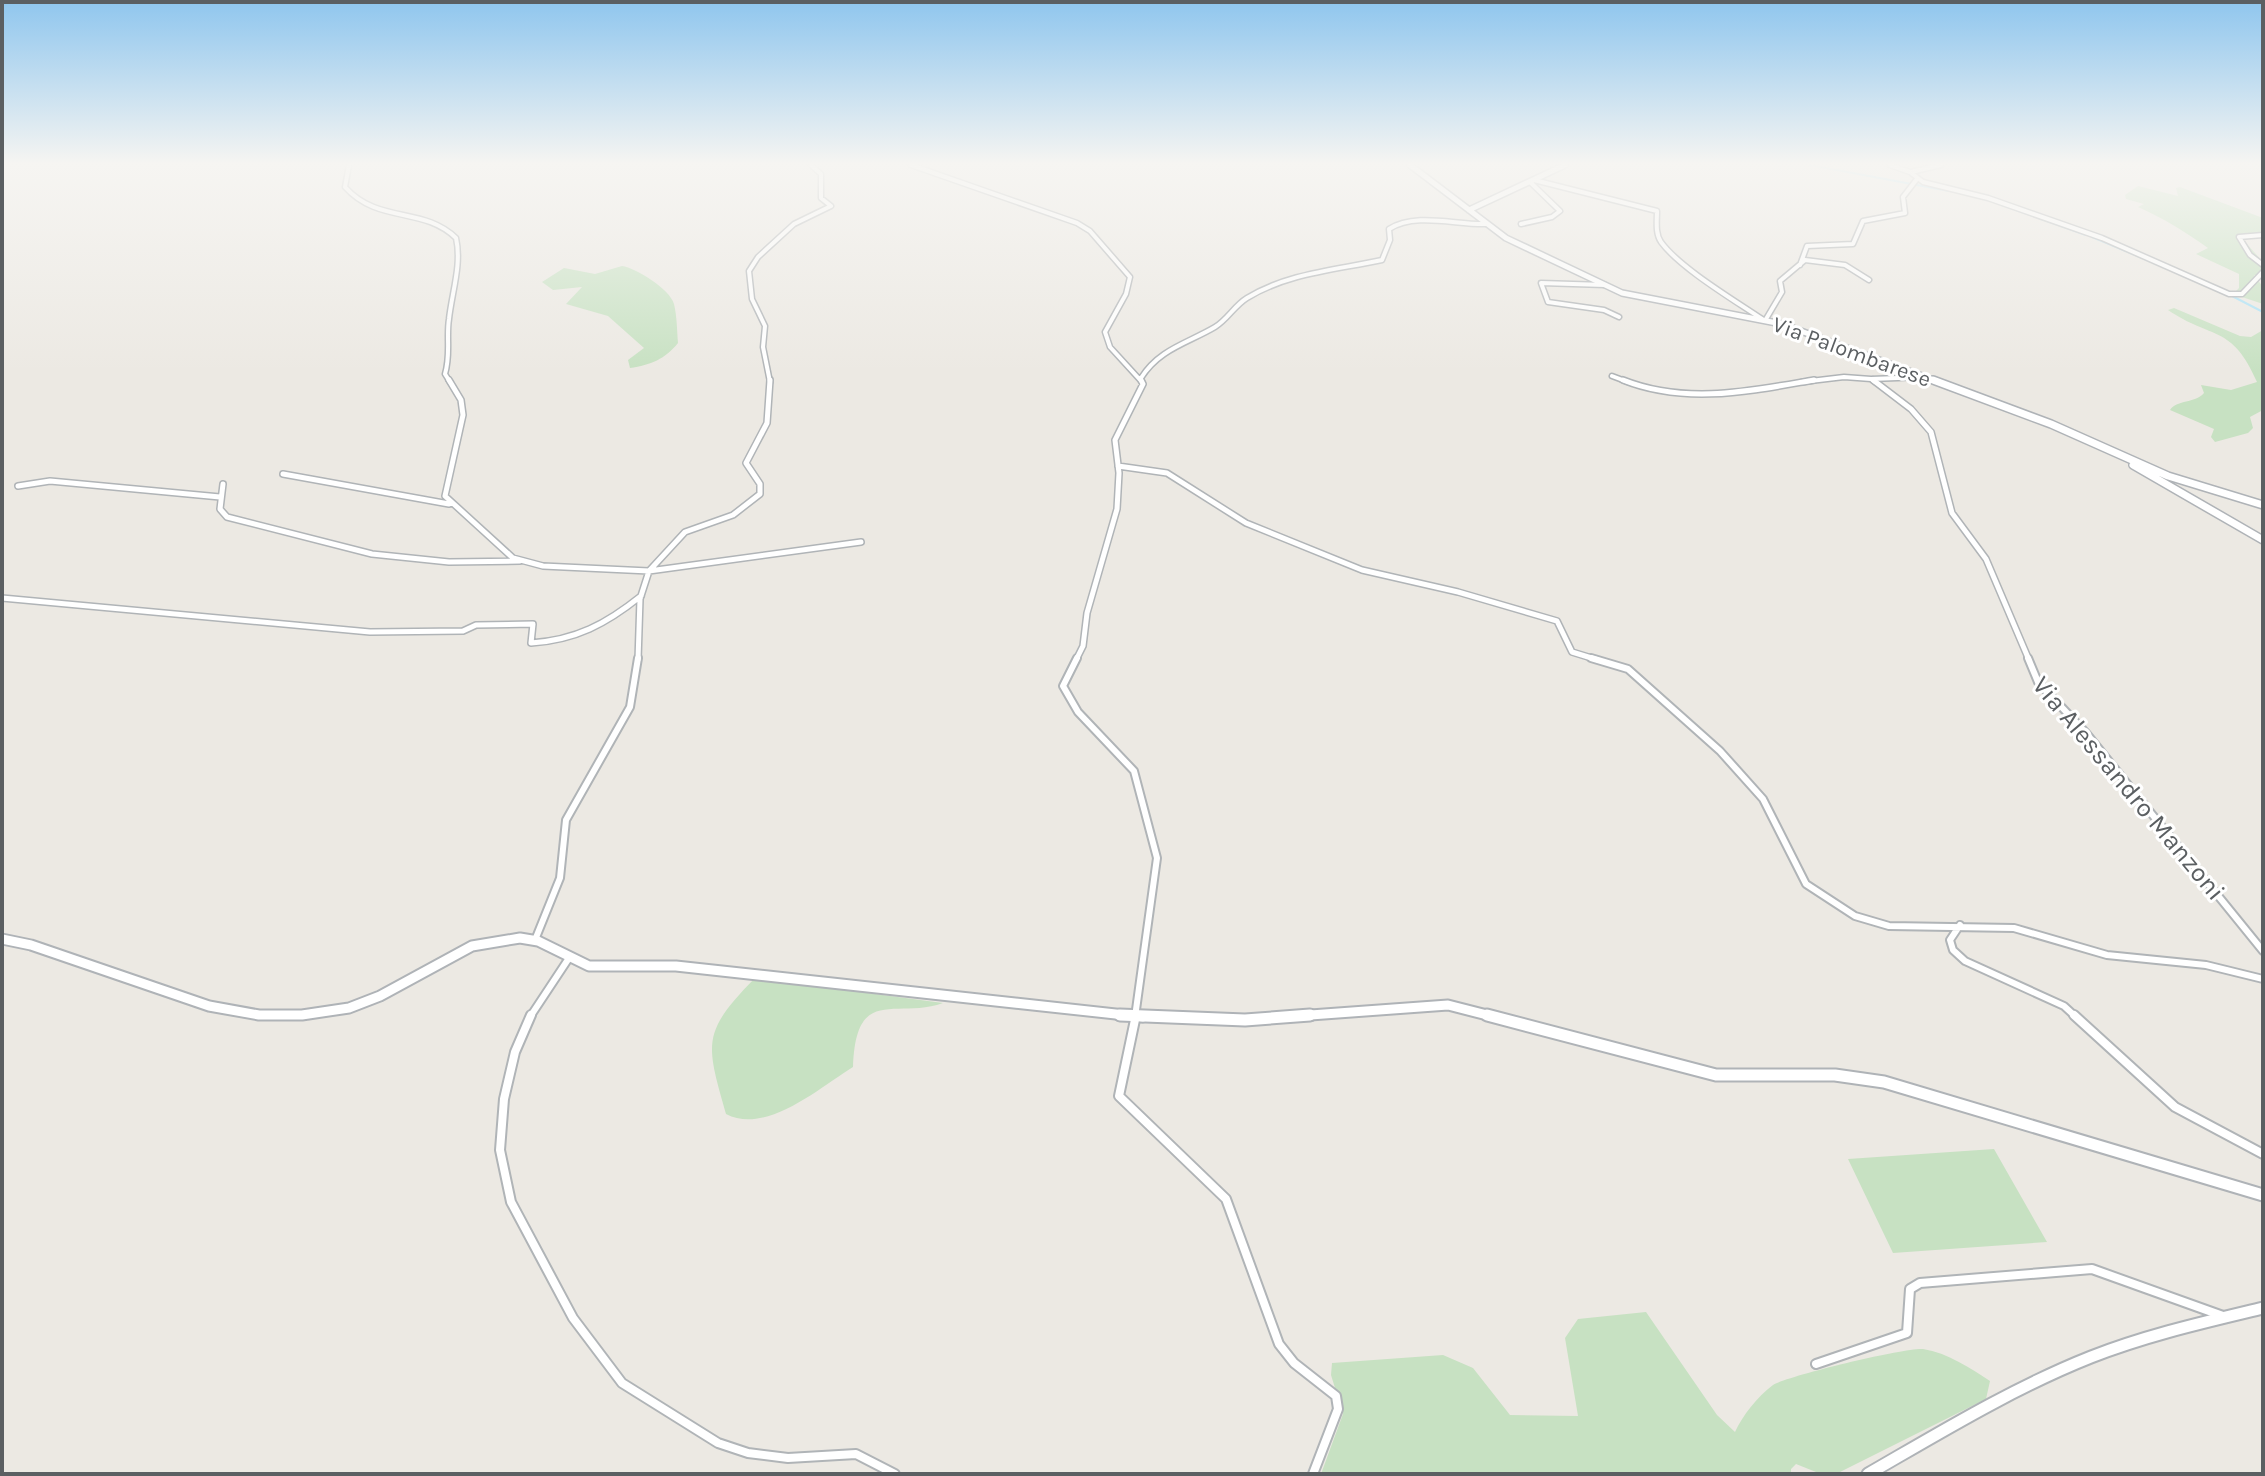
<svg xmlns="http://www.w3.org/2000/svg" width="2265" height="1476" viewBox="0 0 2265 1476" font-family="Karla,sans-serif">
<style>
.green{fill:#c7e1c2}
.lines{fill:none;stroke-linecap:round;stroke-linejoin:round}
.stream{stroke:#a9e1f6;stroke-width:2}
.street-far3-casing{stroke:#b0b4b7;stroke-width:7}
.street-far2-casing{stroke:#b0b4b7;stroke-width:8}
.street-far1-casing{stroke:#b0b4b7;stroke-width:10}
.street-casing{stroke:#b0b4b7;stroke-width:12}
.secondary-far3-casing{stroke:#afb3b7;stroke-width:8}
.secondary-far2-casing{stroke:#afb3b7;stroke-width:10}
.secondary-far1-casing{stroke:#afb3b7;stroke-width:13}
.secondary-casing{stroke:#afb3b7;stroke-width:15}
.street-far3{stroke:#fff;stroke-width:4}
.street-far2{stroke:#fff;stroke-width:5}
.street-far1{stroke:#fff;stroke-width:6}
.street{stroke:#fff;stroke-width:8}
.secondary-far3{stroke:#fff;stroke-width:5}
.secondary-far2{stroke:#fff;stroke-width:7}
.secondary-far1{stroke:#fff;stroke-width:9}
.secondary{stroke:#fff;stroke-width:11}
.labels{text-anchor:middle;stroke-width:6;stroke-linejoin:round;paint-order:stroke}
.far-street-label{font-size:22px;fill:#5b5f62;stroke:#fff}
.street-label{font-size:26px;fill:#5b5f62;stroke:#fff}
</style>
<rect width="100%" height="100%" fill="#ece9e3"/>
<path class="green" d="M 2138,186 L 2178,196 L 2176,188 L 2180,187 L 2263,218 L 2263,235 L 2239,235 L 2263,262 L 2263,275 L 2254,275 L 2263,287 L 2263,304 L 2233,294 L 2239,288 L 2239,274 L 2196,254 L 2208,248 C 2184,231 2163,218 2138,207 L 2144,204 L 2126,199 L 2125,195 Z
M 622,266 C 636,268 670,289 674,304 C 677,316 677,331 678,343 C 665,359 651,365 630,368 L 628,360 L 644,348 L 608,316 L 566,304 L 582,287 L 553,290 L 542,282 L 564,268 L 595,274 Z
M 2174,308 L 2240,336 L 2251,337 L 2263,330 L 2263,410 L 2250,417 L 2253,428 L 2248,433 L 2215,442 L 2211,437 L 2214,429 L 2170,410 C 2178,399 2194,404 2204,393 L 2201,385 L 2231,390 L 2257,382 C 2232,324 2212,340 2168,310 Z
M 755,978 L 943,1003 C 895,1020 856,984 853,1067 C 819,1088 766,1135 726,1114 C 706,1043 701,1033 755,978 Z
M 1994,1149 L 2047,1242 L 1893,1253 L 1848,1159 Z
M 1646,1312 L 1717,1415 L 1735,1432 C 1743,1415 1757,1397 1773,1385 C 1786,1376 1907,1347 1923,1349 C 1948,1353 1970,1368 1990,1381 L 1986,1399 L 1836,1474 L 1821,1474 L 1796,1464 L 1791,1469 L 1791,1474 L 1321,1474 L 1343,1414 L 1331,1375 L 1332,1363 L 1443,1355 L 1473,1368 L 1510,1415 L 1578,1416 L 1565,1338 L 1578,1319 Z"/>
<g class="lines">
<path class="stream" d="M 1810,165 L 1949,191
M 2002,205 L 2086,235
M 2092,237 L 2171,270
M 2232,296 L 2263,312"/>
<defs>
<path id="street-far3" d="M 349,165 L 345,187 C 378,224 423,206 456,238 C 462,264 452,292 449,319 C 446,338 451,354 445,374 L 450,382
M 911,165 L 1077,223 L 1090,231 L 1130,277 L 1126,294 L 1105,332 L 1110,347 L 1142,382
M 1890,165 L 1910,172 L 1923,182 L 1988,198 L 2102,238 L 2229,294 L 2242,294 L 2263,272
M 1911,172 L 1941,165
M 1534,180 L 1657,211 C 1657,221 1655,233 1661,242 C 1680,268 1734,300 1762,319
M 1521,224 L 1552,217 L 1560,211 L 1530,182
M 2263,235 L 2239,237 L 2250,255 L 2263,265
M 1800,265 L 1807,246 L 1853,244 L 1863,221 L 1905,213 L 1903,197 L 1917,179
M 1605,285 L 1541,283 L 1548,302 L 1604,310 L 1619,317
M 1766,319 L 1782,292 L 1780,281 L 1805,260 L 1845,265 L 1869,280
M 1612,376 L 1628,382
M 1141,378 C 1159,349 1188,343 1215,327 C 1228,319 1234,306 1247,298 C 1288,273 1336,270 1382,260 L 1390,240 L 1389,229 C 1416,212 1455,225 1486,224
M 770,382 L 763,347 L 765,326 L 752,299 L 749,271 L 758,257 L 794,224 L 831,206 L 821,198 L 821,174 L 811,165
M 1802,382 L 1844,377 L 1871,379
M 1875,382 L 1871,379 L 1924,377"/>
<path id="street-far2" d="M 449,380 L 461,400 L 463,415 L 445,496 L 513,558 L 543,566 L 649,571 L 861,542
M 1623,380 C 1686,405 1750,391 1814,380
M 1873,380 L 1911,409 L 1931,432 L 1952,513 L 1986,559 L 2029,660
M 1118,466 L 1167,473 L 1246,523 L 1362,570 L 1458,592 L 1557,621 L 1572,652 L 1598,660
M 283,474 L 449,504
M 223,484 L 220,509 L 227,517 L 372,554 L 449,562 L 520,561
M 18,486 L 50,481 L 220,497
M 2,598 L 370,632 L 463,631 L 476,625 L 533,624 L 531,643 C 576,640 606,624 641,596
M 638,660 L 640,599 L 649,571 L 685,532 L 733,515 L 760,494 L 760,484 L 746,463 L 767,423 L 770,380
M 1076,660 L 1083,646 L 1087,613 L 1117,509 L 1119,473 L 1115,440 L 1143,384 L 1141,380"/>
<path id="street-far1" d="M 1077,658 L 1063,686 L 1078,712 L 1134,771 L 1157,858 L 1135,1017
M 1591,658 L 1628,669 L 1720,751 L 1763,799 L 1806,884 L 1855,916 L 1889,926 L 2014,928 L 2107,955 L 2206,965 L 2263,979
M 2028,658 L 2038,682 L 2086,733 L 2263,951
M 1960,925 L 1950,940 L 1953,950 L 1965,961 L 2064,1006 L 2076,1017
M 535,940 L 560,878 L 566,820 L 630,707 L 638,658
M 530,1017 L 569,958"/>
<path id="street" d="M 531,1015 L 515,1052 L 504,1099 L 500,1150 L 511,1202 L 573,1318 L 622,1383 L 718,1443 L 748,1453 L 788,1458 L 856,1454 L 895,1474
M 1136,1015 L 1119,1096 L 1226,1199 L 1279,1344 L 1294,1363 L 1336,1396 L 1338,1409 L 1313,1474
M 2074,1015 L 2175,1107 L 2263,1154
M 1816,1364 L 1907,1333 L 1910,1289 L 1920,1283 L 2092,1269 L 2223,1316"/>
<path id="secondary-far3" d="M 1410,165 L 1506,238 L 1622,293 L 1782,324 L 1938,382
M 1469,210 L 1565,165"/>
<path id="secondary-far2" d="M 1933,380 L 2051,424 L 2168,476 L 2263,505
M 2133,465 L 2263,540"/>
<path id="secondary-far1" d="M 2,939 L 31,945 L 209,1006 L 259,1015 L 302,1015 L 349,1008 L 380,996 L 472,946 L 520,938 L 538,941 L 589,966 L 676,966 L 1143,1017
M 1283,1017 L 1448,1005 L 1495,1017"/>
<path id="secondary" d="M 1120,1015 L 1245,1020 L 1310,1015
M 1487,1015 L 1716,1075 L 1835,1075 L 1884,1082 L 2263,1195
M 1868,1474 C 1941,1432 2013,1388 2091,1357 C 2147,1335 2205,1322 2263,1308"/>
</defs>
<use href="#street-far3" class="street-far3-casing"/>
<use href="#street-far2" class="street-far2-casing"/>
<use href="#street-far1" class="street-far1-casing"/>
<use href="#street" class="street-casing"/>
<use href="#secondary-far3" class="secondary-far3-casing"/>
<use href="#secondary-far2" class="secondary-far2-casing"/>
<use href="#secondary-far1" class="secondary-far1-casing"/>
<use href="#secondary" class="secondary-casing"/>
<use href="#street-far3" class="street-far3"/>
<use href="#street-far2" class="street-far2"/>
<use href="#street-far1" class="street-far1"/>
<use href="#street" class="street"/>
<use href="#secondary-far3" class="secondary-far3"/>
<use href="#secondary-far2" class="secondary-far2"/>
<use href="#secondary-far1" class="secondary-far1"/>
<use href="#secondary" class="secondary"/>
</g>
<linearGradient id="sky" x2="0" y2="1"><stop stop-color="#8fc6ee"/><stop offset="0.44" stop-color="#f6f5f2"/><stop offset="1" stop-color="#f6f5f2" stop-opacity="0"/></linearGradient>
<rect width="2265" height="372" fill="url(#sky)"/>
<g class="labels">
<g class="far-street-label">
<text transform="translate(1852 351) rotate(20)" y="8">Via Palombarese</text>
</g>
<g class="street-label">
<text transform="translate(2129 788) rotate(50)" y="9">Via Alessandro Manzoni</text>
</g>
</g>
<rect width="2265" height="1476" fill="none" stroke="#5b5f62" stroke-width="8"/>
</svg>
